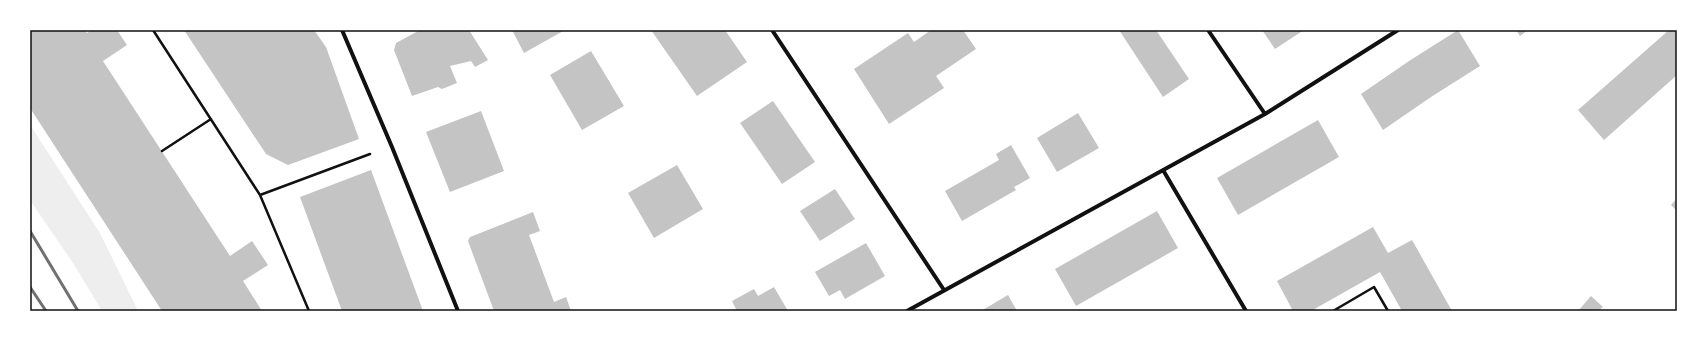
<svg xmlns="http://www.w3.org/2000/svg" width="1707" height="341" viewBox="0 0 1707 341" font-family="'DejaVu Sans',sans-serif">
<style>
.green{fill:#eee}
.building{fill:#c4c4c4}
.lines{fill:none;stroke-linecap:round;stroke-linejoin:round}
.path{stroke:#111;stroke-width:2.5}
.minor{stroke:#111;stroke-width:4}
.rail{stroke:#707070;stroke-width:3}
.neatline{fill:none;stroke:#111;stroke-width:1.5}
</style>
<rect width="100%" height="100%" fill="#fff"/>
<path class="green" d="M 30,125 L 100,233 L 138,311 L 102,311 L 73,263 L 30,200 Z"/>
<path class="building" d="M 30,30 L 85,30 L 87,33 L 92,30 L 117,30 L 127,45 L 103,61 L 230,256 L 252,241 L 268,265 L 243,281 L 262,311 L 162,311 L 30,108 Z
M 184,30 L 314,30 L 326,47 L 359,139 L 288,165 L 266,154 Z
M 420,30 L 469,30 L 488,60 L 475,67 L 471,61 L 450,66 L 457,83 L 442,89 L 438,87 L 412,96 L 394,50 L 396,43 Z
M 512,30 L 565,30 L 524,53 Z
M 651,30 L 725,30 L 747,62 L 697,96 Z
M 931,30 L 963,30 L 976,49 L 936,76 L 944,88 L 889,124 L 854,69 L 908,33 L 914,42 Z
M 1119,30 L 1156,30 L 1189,79 L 1163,97 Z
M 1262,30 L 1304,30 L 1275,49 Z
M 1458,30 L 1480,66 L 1431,97 L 1383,130 L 1361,94 L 1409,61 Z
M 1516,30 L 1528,30 L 1520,36 Z
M 1669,30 L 1677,31 L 1677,75 L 1604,140 L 1578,110 Z
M 591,51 L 624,106 L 582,130 L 550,75 Z
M 773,101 L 815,162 L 782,184 L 740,123 Z
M 481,111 L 504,171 L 450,192 L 426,132 Z
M 1078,113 L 1099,148 L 1057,172 L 1037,138 Z
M 1318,120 L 1339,157 L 1238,215 L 1217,178 Z
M 1011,145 L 1030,178 L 1014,187 L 1016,190 L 962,221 L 945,191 L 999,160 L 996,154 Z
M 677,165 L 703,209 L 654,238 L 628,193 Z
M 371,170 L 423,311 L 342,311 L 300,197 Z
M 835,189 L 855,219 L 820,241 L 800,211 Z
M 1677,198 L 1677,211 L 1671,205 Z
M 1157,211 L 1178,248 L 1076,306 L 1055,269 Z
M 533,212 L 540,231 L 529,235 L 554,302 L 566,297 L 571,311 L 494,311 L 468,241 L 470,237 Z
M 1373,227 L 1388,253 L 1412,240 L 1452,311 L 1402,311 L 1380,272 L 1311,311 L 1293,311 L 1277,281 Z
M 866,243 L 885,276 L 845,299 L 840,290 L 829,296 L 815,272 Z
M 774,287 L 788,311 L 732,311 L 736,309 L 732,301 L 754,289 L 758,296 Z
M 1008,295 L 1017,311 L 981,311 Z
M 1591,296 L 1603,307 L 1599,310 L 1601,311 L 1578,311 Z"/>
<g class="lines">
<path class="path" d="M 153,30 L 260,195 L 370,154
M 162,151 L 211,119
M 260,195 L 309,311
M 1333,311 L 1374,287 L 1388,311"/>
<path class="minor" d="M 342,30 L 392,147 L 458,311
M 772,30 L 944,290
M 1208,30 L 1265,114
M 1163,170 L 1246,311
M 907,311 L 1265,114 L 1398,30"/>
<path class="rail" d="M 30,231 L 78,311
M 30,287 L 46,311"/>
</g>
<rect width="1707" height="341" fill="none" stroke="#ffffff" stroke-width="62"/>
<rect x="31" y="31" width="1645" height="279" class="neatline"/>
</svg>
